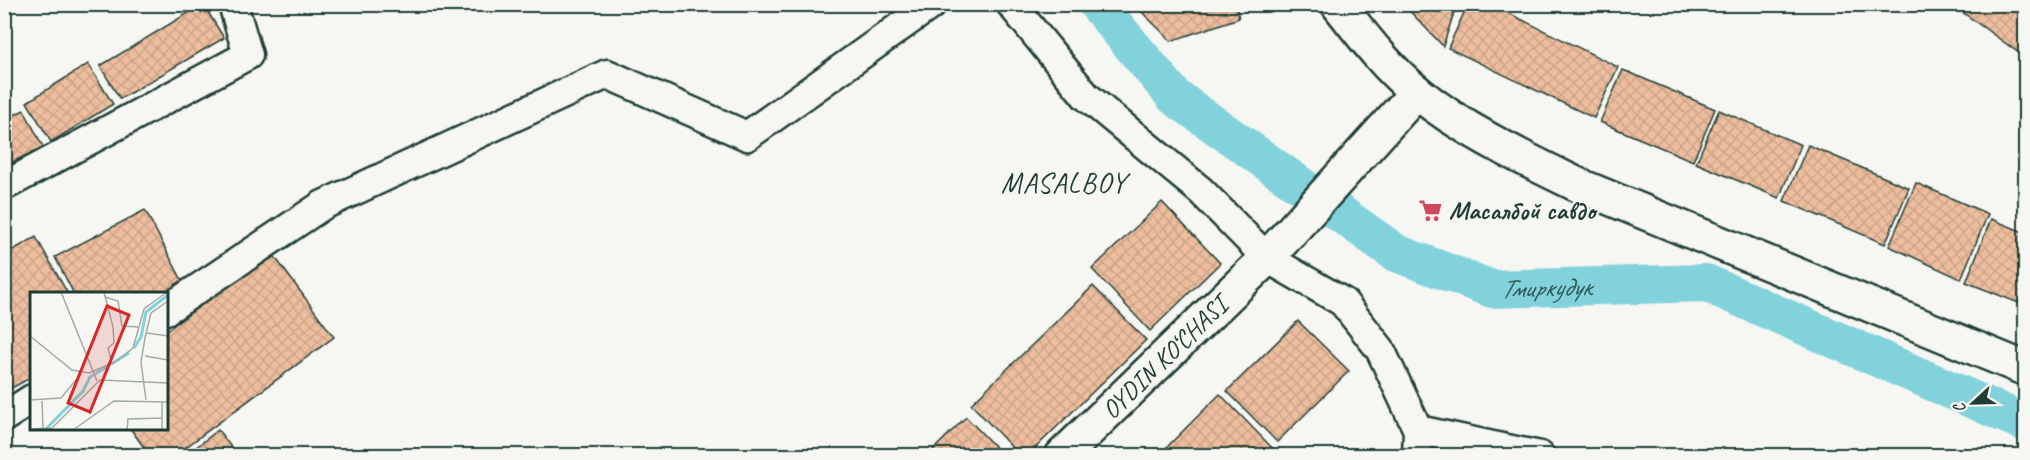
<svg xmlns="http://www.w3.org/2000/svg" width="2030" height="460" viewBox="0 0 2030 460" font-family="Caveat,sans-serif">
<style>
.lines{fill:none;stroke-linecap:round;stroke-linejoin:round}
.canal{stroke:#82d2dc;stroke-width:38}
.building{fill:url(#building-cross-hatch);stroke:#1f3d34;stroke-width:1.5}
.minor-casing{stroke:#1f3d34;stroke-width:33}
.tertiary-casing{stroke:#1f3d34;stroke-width:38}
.secondary-casing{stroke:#1f3d34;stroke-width:38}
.minor{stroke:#f6f6f2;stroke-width:28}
.tertiary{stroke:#f6f6f2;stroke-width:33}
.secondary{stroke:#f6f6f2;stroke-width:33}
.labels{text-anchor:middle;stroke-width:4.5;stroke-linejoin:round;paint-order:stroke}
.poi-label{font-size:26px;font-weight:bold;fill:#1f3d34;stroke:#f6f6f2;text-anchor:start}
.street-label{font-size:26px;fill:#1f3d34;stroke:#f6f6f2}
.water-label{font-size:27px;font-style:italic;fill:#335b56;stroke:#f6f6f2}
.quarter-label{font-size:28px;letter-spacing:1.5px;fill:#1f3d34;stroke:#f6f6f2}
.inset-river{fill:none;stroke:#82d2dc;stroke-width:3}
.inset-road{fill:none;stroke:#a0aca6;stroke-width:1.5}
.view{fill:#d62828;fill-opacity:0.15;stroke:#d62828;stroke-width:3}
.inset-edge{fill:none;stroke:#1f3d34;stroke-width:3}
</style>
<defs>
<pattern id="building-cross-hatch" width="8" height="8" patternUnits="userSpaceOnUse" patternTransform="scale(1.5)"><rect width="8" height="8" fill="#edbd9d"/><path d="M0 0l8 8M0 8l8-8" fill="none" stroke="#cba388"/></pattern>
</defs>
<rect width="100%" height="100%" fill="#f6f6f2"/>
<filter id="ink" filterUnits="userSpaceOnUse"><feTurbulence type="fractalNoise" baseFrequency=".0167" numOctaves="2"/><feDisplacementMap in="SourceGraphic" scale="12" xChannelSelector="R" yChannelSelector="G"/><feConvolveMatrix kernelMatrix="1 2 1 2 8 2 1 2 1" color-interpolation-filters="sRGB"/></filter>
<g filter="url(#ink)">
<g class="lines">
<path class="canal" id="s1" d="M 1097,4 L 1175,97 L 1396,253 L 1492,289 L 1706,283 L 2026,423"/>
</g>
<path class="building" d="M 203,4 L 224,38 L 120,99 L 100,66 Z
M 1134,4 L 1235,4 L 1239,18 L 1171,41 Z
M 1403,4 L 1457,4 L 1443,46 Z
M 1468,4 L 1490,4 L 1618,67 L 1594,118 L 1448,48 Z
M 1951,4 L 2026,4 L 2026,58 Z
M 88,64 L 113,104 L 51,142 L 27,102 Z
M 1623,70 L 1715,109 L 1693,161 L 1600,122 Z
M 24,110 L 43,147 L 4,166 L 4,120 Z
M 1719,110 L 1801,145 L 1779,198 L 1696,163 Z
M 1808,145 L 1909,188 L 1885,244 L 1784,201 Z
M 1916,183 L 1988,214 L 1961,279 L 1889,246 Z
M 1162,202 L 1220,263 L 1150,331 L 1092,269 Z
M 145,210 L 185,286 L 166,294 L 74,294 L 55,257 Z
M 1991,219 L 2026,233 L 2026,306 L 1966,282 Z
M 36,237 L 68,294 L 32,294 L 32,377 L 4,392 L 4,255 Z
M 272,253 L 334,337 L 174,456 L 150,456 L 130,428 L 166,428 L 166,331 Z
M 1093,286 L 1146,340 L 1027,456 L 1020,456 L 971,404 Z
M 1298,321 L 1349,371 L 1277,442 L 1227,391 Z
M 1220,394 L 1280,456 L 1158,456 Z
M 966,417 L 1004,456 L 927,456 Z
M 218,430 L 238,456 L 185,456 Z"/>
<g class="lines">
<defs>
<path id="minor" d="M 1011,4 L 1086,96 L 1201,191 L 1267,258 L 1343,302 L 1380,349 L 1418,430 L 1417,456
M 4,186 L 248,55 L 233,4
M 166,310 L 323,205 L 607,74 L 747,136 L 932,4
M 4,417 L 32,399
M 1418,430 L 1540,456"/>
<g id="tertiary">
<path id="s2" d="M 1062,456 L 1267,258 L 1417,92"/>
</g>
<path id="secondary" d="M 1338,4 C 1362,35 1387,68 1418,93 C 1466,132 1523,158 1578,185 L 2026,369"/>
</defs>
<use href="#minor" class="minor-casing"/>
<use href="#tertiary" class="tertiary-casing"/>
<use href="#secondary" class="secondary-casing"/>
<use href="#minor" class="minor"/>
<use href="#tertiary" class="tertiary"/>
<use href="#secondary" class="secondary"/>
</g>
</g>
<defs>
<symbol id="supermarket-bare" viewBox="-9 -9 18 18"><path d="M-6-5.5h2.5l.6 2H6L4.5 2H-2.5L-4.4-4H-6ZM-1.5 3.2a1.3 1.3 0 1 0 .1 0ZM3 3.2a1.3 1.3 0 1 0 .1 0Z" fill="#d1495b" stroke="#f6f6f2" stroke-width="2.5" paint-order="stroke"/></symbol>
</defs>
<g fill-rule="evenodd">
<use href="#supermarket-bare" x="1414" y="194" width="33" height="33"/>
</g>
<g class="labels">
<g class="poi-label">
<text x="1449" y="219">Масалбой савдо</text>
</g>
<g class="street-label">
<text dy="9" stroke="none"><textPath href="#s2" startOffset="142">OYDIN KO‘CHASI</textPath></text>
</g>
<g class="water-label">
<text dy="9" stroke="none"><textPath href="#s1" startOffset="548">Тмиркудук</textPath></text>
</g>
<g class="quarter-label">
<text x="1064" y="192">MASALBOY</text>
</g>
</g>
<g transform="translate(30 292)">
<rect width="138" height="138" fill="#f6f6f2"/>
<path class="inset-river" d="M 104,56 L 111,45 L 116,20 L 138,3M 15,138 L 53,99 L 60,85 L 99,61"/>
<path class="inset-road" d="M 31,0 L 67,89M 74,0 L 83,35 L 84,51 L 78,56 L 82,71M 75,5 L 88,9 L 92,34 L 109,35M 117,41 L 138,44M 0,44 L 42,78 L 59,81 L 85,70 L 103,56 L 114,17 L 137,0M 115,64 L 138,68M 0,108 L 31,106 L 51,82M 116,108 L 111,70 L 115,46 L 121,21 L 138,9M 12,109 L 13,136M 132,110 L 132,138M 0,137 L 21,136M 20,138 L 70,88 L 138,91M 43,138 L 84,109 L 138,110M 97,138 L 98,127 L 132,126"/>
<path class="view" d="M 77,14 L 99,23 L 60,120 L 38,111 Z"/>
<rect width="138" height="138" class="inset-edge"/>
</g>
<rect width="2030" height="460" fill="none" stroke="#f6f6f2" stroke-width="24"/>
<rect x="12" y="12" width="2006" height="436" fill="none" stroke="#1f3d34" stroke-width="2" filter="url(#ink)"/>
<g transform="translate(1973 403) rotate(248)" stroke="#f6f6f2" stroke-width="4.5" paint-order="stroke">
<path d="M0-4.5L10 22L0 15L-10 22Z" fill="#1f3d34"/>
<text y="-9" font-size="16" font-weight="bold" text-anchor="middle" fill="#1f3d34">С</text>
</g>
</svg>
